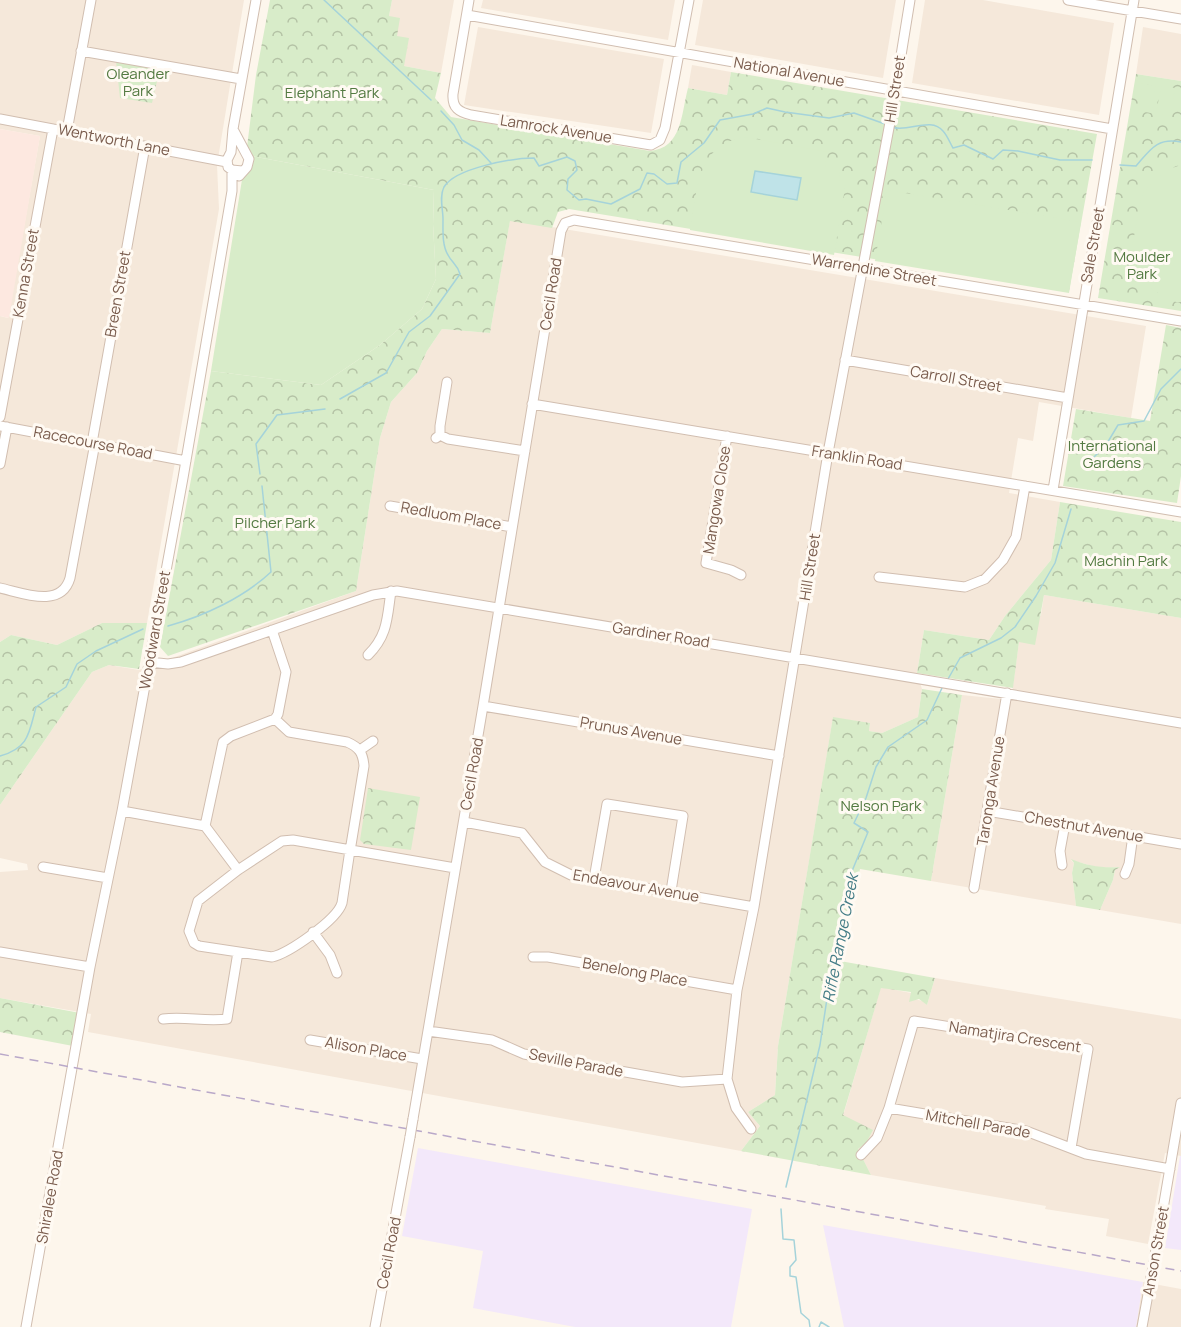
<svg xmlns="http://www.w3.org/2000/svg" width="1181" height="1327" viewBox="0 0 1181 1327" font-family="Manrope,sans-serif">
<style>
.residential{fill:#f5e8da}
.commercial{fill:#fde8e0}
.education{fill:#f3e8fa}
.park{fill:url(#park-crowns)}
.pitch{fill:#d8ecc9}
.water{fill:#bfe3e8;stroke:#a5d3da;stroke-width:1.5}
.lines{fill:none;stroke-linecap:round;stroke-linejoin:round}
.stream{stroke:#a5d3da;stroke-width:1.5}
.minor-casing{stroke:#d1beb0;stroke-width:11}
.minor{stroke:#fff;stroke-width:9}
.rail{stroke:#b9a8c9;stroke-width:1.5;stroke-dasharray:9 6;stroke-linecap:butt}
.minor-bridge-casing{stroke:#d1beb0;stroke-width:11;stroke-linecap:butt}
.minor-bridge{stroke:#fff;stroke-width:9}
.labels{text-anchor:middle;stroke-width:6;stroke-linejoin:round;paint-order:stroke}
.street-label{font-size:15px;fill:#7a5c4d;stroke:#fffaf3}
.park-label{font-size:15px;fill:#537a41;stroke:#fffaf3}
.water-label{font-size:16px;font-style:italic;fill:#437c86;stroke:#fffaf3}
</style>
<defs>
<pattern id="park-crowns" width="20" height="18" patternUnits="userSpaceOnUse" patternTransform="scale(1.5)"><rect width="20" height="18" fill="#d8ecc9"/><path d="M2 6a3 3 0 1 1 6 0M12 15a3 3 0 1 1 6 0" fill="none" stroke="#b4c2a5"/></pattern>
</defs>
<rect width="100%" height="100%" fill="#fdf6ec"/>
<path class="residential" d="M 0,0 L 244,0 L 217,165 L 219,209 L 147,623 L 102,623 L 57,645 L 11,635 L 0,642 L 0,316 L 8,318 L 40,136 L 0,129 Z
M 392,0 L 454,0 L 441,73 L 404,66 L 397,36 L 389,16 Z
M 483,0 L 675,0 L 668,40 L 481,8 Z
M 703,0 L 896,0 L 883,78 L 695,45 Z
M 925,0 L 983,0 L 1114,23 L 1099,115 L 912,83 Z
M 478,27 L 664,59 L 651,133 L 464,105 Z
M 1143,27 L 1181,34 L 1181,81 L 1136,74 Z
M 692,65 L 731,72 L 727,95 L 688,88 Z
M 510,220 L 1146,326 L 1131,418 L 1039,402 L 1033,441 L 1018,438 L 1009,493 L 1060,502 L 1051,560 L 1005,616 L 989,640 L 924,630 L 917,673 L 922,689 L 918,717 L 882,733 L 869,731 L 870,723 L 833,718 L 778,1046 L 775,1095 L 748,1112 L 760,1126 L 741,1151 L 88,1032 L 91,1014 L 0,998 L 0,872 L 28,870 L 27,864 L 0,858 L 0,805 L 92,672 L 109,665 L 139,670 L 356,591 L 380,438 L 391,402 L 417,373 L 427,351 L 442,329 L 490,333 Z
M 1044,595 L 1181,618 L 1181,924 L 1100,910 L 1113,880 L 1115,870 L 1118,867 L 1100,868 L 1071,860 L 1074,863 L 1072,873 L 1076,906 L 931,881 L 962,695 L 1011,700 L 1019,642 L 1041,615 Z
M 935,978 L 1181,1019 L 1181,1156 L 1165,1153 L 1148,1244 L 1106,1236 L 1109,1219 L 1045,1209 L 1046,1206 L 871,1175 L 858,1149 L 866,1143 L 843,1116 L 881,987 L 911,993 L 914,999 L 923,1001 L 927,1005 Z
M 1143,1282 L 1181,1289 L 1181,1327 L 1136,1327 Z"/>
<path class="commercial" d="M 0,129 L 40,136 L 9,318 L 0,316 Z"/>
<path class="education" d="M 418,1148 L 752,1209 L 731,1327 L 575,1327 L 473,1308 L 483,1251 L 402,1236 Z
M 1180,1156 L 1181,1156 L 1181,1250 L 1165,1248 Z
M 823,1225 L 1143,1282 L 1136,1327 L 844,1327 Z"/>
<path class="park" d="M 270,0 L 392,0 L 389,16 L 400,18 L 397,36 L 409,38 L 404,66 L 441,73 L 435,98 L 451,117 L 650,151 C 682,148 681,115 688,88 L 727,95 L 731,72 L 1097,134 L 1069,291 L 569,209 L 558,212 L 552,228 L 510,221 L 490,333 L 442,329 L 427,351 L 417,373 L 391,402 L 380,438 L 356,591 L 168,656 L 160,647 L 211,371 L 321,385 L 380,345 L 422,309 L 436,279 L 433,224 L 434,190 L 246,155 L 256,75 Z
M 116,61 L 160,68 L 152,103 L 120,98 Z
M 1136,74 L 1181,81 L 1181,311 L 1098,298 Z
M 1166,325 L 1181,328 L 1181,476 L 1177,503 L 1063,486 L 1076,409 L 1150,421 Z
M 1060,502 L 1181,522 L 1181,618 L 1044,595 L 1035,645 L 1019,642 L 1013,688 L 917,673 L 924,630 L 989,640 L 1005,616 L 1051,560 Z
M 102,623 L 147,623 L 139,669 L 109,665 L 92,672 L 0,805 L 0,642 L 11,635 L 57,645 Z
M 922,689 L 962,695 L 931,881 L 860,869 L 840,961 L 935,978 L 927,1005 L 919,999 L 909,1002 L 911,992 L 881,988 L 843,1115 L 873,1130 L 866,1143 L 858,1149 L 871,1175 L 741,1151 L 760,1126 L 748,1112 L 775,1095 L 778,1046 L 833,717 L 870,723 L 869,731 L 882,733 L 918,717 Z
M 368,788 L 420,797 L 411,850 L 364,844 L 360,840 Z
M 1071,859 C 1088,866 1101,868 1120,867 L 1115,870 L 1113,880 L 1100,910 L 1076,906 L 1072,873 L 1074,863 Z
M 0,998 L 80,1013 L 73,1046 L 0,1032 Z"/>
<path class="pitch" d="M 1142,83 L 1156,86 L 1151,113 L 1138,111 Z
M 1161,86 L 1175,88 L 1170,116 L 1156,114 Z
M 745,137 L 828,152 L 825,166 L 839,168 L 840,181 L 846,182 L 834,255 L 690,230 C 698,189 696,145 745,137 Z
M 246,155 L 434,190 L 433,224 L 436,279 L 422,309 L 380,345 L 321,385 L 211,371 Z
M 1181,165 L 1181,302 L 1176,302 L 1154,291 L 1138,272 L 1132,248 L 1141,197 L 1153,180 L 1169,169 Z
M 887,190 L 1081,222 L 1069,293 L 875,261 Z"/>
<path class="water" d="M 755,171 L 801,178 L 797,200 L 751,192 Z"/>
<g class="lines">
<path class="stream" d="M 324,0 L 431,100
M 441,111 L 454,125 L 462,140 L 479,150 L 491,163
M 892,127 C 907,133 931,116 943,131 C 947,135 950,143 953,148 L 964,145 L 993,159 L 1003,150 L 1018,151 L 1060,160 L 1092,160
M 1120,165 L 1136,166 C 1150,150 1157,137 1181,142
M 340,399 L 386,373 L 409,332 L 430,316 L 460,274 C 457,264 452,263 448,255 C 442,245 443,231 443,219 C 443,209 439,197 444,187 C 455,168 513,158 534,158 L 539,166 L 567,157 L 575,161 L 577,170 L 568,179 L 567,190 L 579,200 L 586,199 L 611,204 L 640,189 L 647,173 L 654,174 L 667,184 L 677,183 L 681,162 L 704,143 L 720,120 L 753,114 L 767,108 L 785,112 L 829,118 L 854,113 L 885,124
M 1088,463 L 1106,445 L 1118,425 L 1144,421 L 1161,389 L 1181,369
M 260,474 L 256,444 L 277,415 L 325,409
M 168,626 C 204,616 243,598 271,572 L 262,486
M 948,679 L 960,658 L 1001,638 L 1015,627 L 1036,596 L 1055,563 L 1071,509
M 0,756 C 29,748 29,733 36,707 L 66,687 L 77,664 L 96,651 L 143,629
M 786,1187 L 820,1045 L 834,952 L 850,876 L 868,832 L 854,823 L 866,798 L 876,767 L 888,747 L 927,720 L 942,688
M 781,1209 L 783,1239 L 794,1240 L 796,1260 L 790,1267 L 790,1276 L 796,1277 L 801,1313 L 809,1320 L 810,1327
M 819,1327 L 821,1322 L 829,1327"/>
<defs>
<path id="minor" d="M 469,0 L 453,94 C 452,108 459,112 471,115 L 651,145 L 660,140 L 665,128 L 689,0
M 1068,0 L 1181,19
M 467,15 L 1112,129
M 81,51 L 241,79
M 0,119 L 227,162
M 67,131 L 91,0
M 234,131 L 249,159 L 247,167 L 239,176
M 242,171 L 232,170 L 228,167 L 227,160 L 231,152 L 233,129 L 256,0
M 845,360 L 1068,398
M 532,404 L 1181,512
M 0,417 L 53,129
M 0,426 L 186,461
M 440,435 L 448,439 L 525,451
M 727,436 L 706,563 L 731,570 L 741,575
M 436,438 L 440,435 L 440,426 L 447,382
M 92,443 L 145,146
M 0,464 L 7,427
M 1053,490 L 1134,0
M 390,506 L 512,527
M 879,577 L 965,587 L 985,579 L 1003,560 L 1016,537 L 1025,486
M 0,588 C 23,593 61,609 70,578 L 95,443
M 368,655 C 388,635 387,618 391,591
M 149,662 L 168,664 L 181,662 L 373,595 L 397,591 L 1181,723
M 483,706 L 779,756
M 275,719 L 289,732 L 347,742 C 359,747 363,753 364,766 L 351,845 L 350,850 L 342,903 C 337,920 289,953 272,957 L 199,946 L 194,943 L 189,931 L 198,901 L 238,870 L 282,841 L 293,840 L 455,868
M 360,750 L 373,741
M 122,811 L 205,826 L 238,870
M 987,811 L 1181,844
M 464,822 L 522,833 L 545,862 L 571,875 L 754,907
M 205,826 L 223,742 L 231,736 L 275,719 L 278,714 L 286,672 L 272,630
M 1062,865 L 1060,851 L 1065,824
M 43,867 L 108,878
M 1125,874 L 1129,864 L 1133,835
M 594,879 L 607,804 L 683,816 L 671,891
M 974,888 L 1007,693
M 313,932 L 330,955 L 337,973
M 0,952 L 90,967
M 533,957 L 548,957 L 737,990
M 163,1019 C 185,1016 205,1022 227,1019 L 238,952
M 428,1031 L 492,1040 L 524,1054 L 682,1082 L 727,1079
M 310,1040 L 422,1059
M 889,1108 L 1026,1131 L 1086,1154 L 1170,1169
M 413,1119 L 483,706 L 561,231 L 565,223 L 574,220 L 1181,321
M 751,1129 L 736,1108 L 727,1079 L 737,990 L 754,907 L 828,453 L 891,117 L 910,0
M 861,1155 L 877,1138 L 889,1108 L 914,1021 L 1088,1049 L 1071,1148
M 1156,1250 L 1181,1103
M 26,1327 L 90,967 L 122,811 L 183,478 L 232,191 L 232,170
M 375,1327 L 410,1137
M 1142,1327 L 1151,1278"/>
</defs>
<use href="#minor" class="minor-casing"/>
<use href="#minor" class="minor"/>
<path class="rail" d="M 0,1054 L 1181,1271"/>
<defs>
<path id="minor-bridge" d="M 410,1137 L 413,1119
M 1151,1278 L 1156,1250"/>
</defs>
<use href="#minor-bridge" class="minor-bridge-casing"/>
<use href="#minor-bridge" class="minor-bridge"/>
</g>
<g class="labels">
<g class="street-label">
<text transform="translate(789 72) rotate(10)" y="5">National Avenue</text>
<text transform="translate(895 89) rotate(-81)" y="5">Hill Street</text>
<text transform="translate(556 129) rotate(9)" y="5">Lamrock Avenue</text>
<text transform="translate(114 140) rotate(11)" y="5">Wentworth Lane</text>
<text transform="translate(1093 245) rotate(-80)" y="5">Sale Street</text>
<text transform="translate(874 270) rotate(10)" y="5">Warrendine Street</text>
<text transform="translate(26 273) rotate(-80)" y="5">Kenna Street</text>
<text transform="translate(118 294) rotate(-80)" y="5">Breen Street</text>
<text transform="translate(551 294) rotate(-81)" y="5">Cecil Road</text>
<text transform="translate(956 379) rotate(10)" y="5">Carroll Street</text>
<text transform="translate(93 443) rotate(11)" y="5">Racecourse Road</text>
<text transform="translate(857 458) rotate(9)" y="5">Franklin Road</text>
<text transform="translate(717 500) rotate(-81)" y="5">Mangowa Close</text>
<text transform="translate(451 516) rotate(10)" y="5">Redluom Place</text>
<text transform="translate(810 567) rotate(-81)" y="5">Hill Street</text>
<text transform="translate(155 630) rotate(-80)" y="5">Woodward Street</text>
<text transform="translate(661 635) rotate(9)" y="5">Gardiner Road</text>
<text transform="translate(631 731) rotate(10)" y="5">Prunus Avenue</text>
<text transform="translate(472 774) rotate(-80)" y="5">Cecil Road</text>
<text transform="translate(991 791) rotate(-81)" y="5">Taronga Avenue</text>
<text transform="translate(1084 827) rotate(10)" y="5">Chestnut Avenue</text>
<text transform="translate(636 886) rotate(10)" y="5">Endeavour Avenue</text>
<text transform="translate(635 972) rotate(10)" y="5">Benelong Place</text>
<text transform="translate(1015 1037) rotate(9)" y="5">Namatjira Crescent</text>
<text transform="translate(366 1049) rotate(10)" y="5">Alison Place</text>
<text transform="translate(576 1063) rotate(11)" y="5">Seville Parade</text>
<text transform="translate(978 1124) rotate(10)" y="5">Mitchell Parade</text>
<text transform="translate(50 1197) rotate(-80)" y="5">Shiralee Road</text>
<text transform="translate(1156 1251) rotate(-80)" y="5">Anson Street</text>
<text transform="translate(389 1253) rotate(-79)" y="5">Cecil Road</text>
</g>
<g class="park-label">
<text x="138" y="79">Oleander<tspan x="138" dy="17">Park</tspan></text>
<text x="332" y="98">Elephant Park</text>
<text x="1142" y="262">Moulder<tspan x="1142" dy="17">Park</tspan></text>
<text x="1112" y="451">International<tspan x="1112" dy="17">Gardens</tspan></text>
<text x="275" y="528">Pilcher Park</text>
<text x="1126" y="566">Machin Park</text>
<text x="881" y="811">Nelson Park</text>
</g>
<g class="water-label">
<text transform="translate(840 938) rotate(-79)" y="6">Rifle Range Creek</text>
</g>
</g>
</svg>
